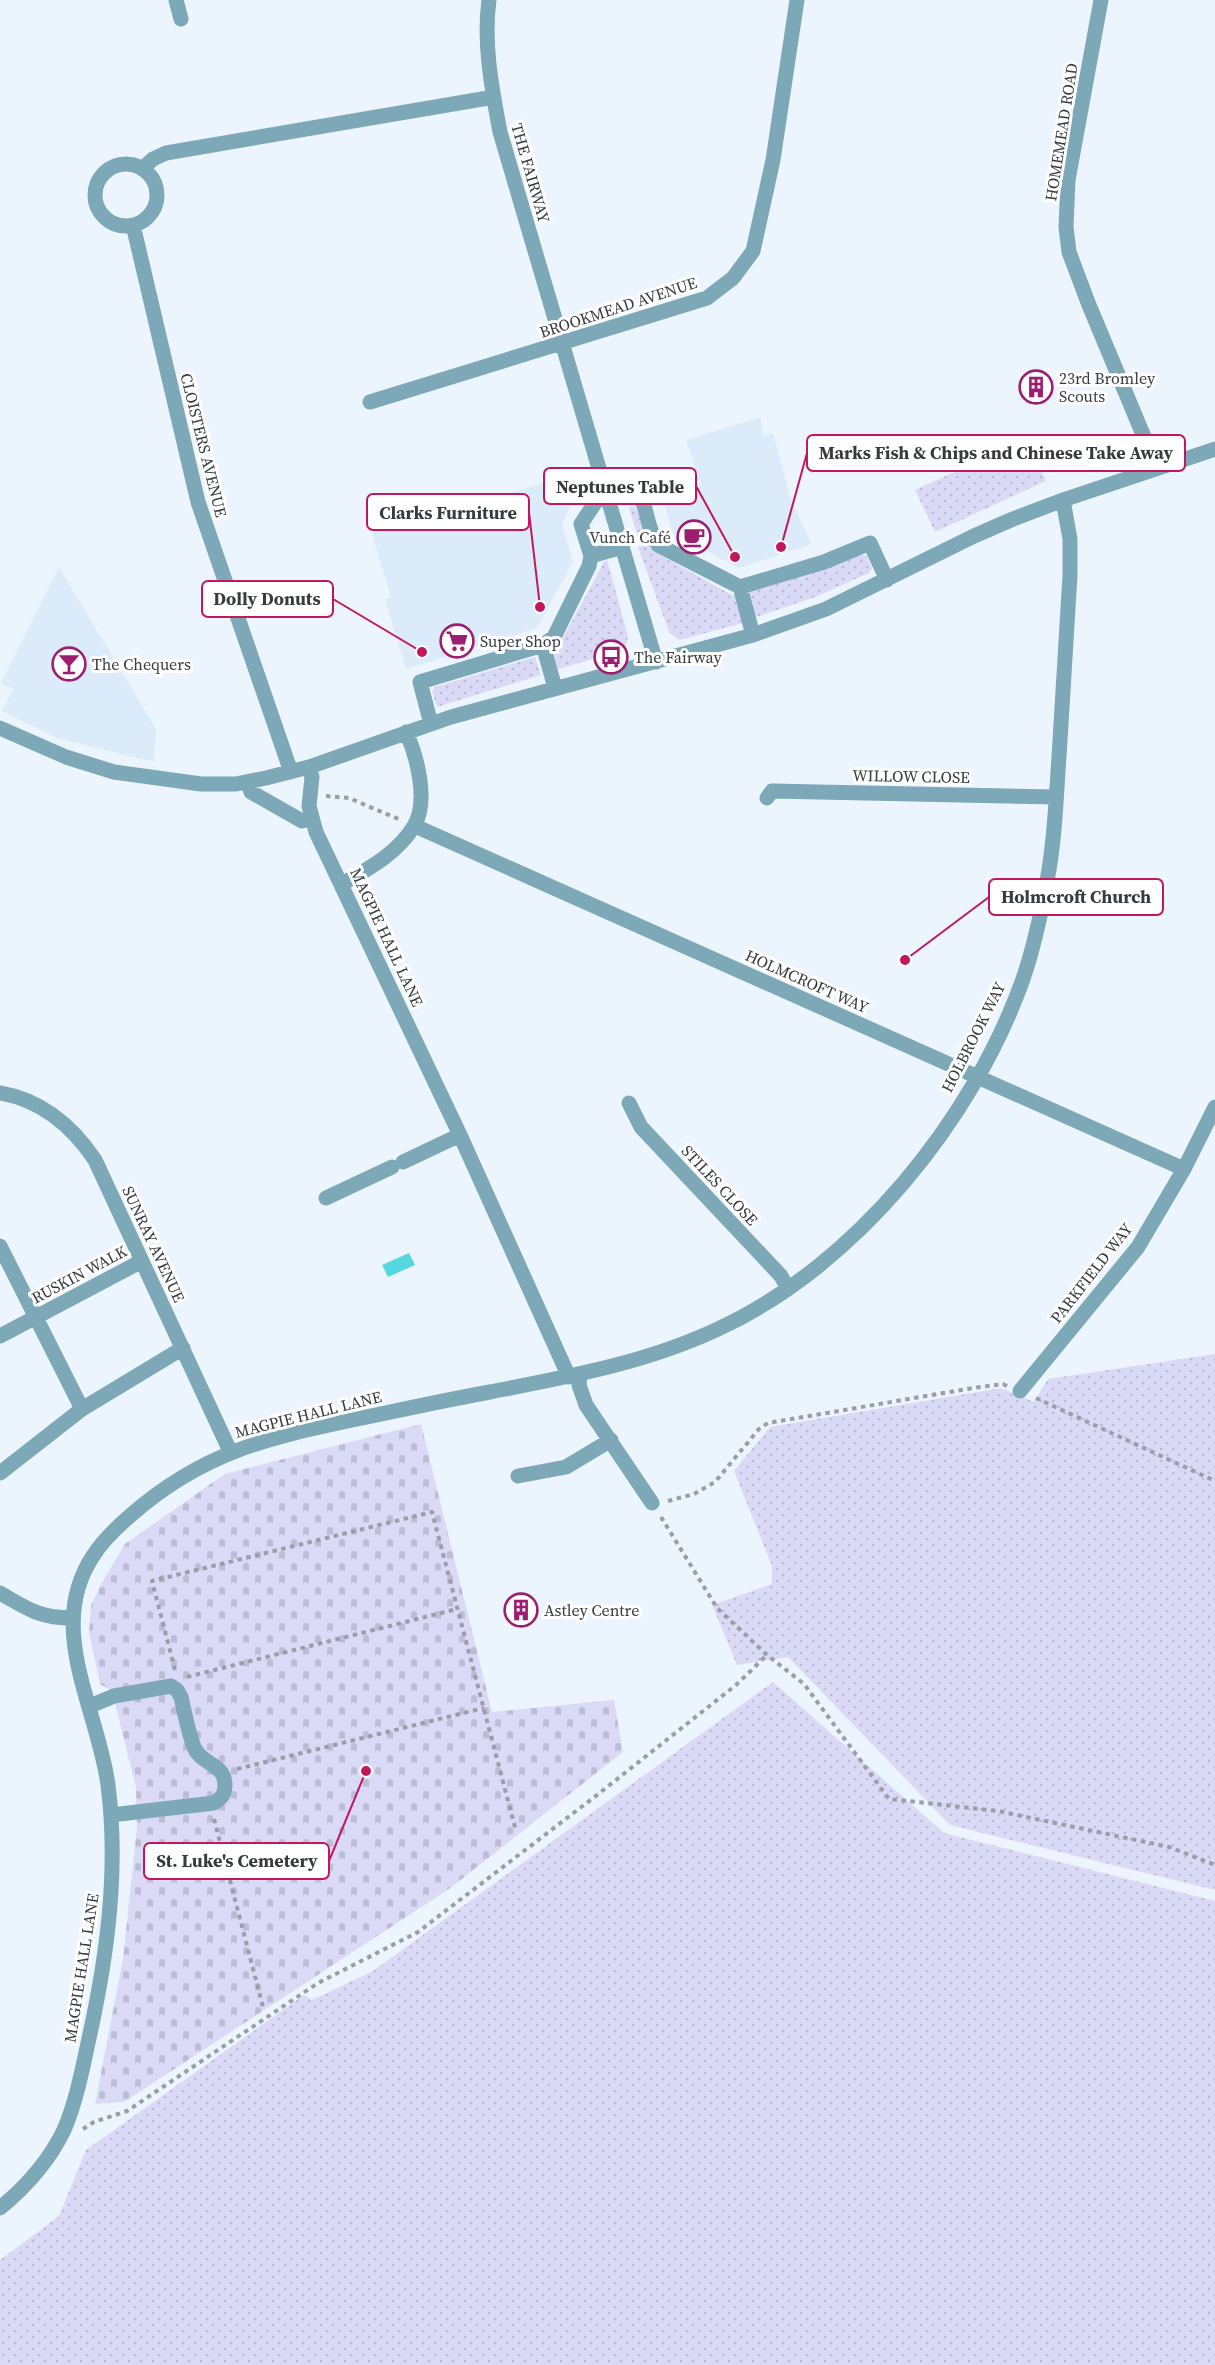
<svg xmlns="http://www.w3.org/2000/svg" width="1215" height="2365" viewBox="0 0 1215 2365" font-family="'Source Serif 4',serif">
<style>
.built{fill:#dbebf9}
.grass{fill:url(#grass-dots)}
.cemetery{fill:url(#cemetery-stones)}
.water{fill:#54d7de}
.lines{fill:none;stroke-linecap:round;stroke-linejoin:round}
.path{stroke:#989fa6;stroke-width:4;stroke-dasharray:4.5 4.5;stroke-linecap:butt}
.minor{stroke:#7da8b7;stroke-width:15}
.labels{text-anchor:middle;stroke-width:6;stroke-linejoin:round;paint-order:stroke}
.street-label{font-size:16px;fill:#353b3f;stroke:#fff}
.poi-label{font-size:16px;fill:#353b3f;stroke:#fff;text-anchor:start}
.leader{fill:none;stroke:#c2185b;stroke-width:2}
.callout-dot{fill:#c2185b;stroke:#fff;stroke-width:2}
.callout{fill:#fff;stroke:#c2185b;stroke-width:2}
.callout-label{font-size:18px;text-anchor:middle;font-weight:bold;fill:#353b3f}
</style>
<defs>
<pattern id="grass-dots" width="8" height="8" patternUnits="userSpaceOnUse" patternTransform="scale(1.5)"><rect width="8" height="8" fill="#dadaf7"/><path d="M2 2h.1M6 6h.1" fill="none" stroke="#bcbcd5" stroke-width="1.8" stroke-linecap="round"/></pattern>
<pattern id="cemetery-stones" width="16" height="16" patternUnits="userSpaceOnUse" patternTransform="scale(1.5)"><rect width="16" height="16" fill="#dadaf7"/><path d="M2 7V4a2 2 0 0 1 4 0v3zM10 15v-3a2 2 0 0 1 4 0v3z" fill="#bcbcd5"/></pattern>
</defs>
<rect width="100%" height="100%" fill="#ecf5fd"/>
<path class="built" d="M 761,417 L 763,436 L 773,433 L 791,500 L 812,544 L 739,568 L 673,533 L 662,498 L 701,485 L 686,440 Z
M 580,472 L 583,481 L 562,524 L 573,562 L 537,628 L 406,669 L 385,600 L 391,597 L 372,534 Z
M 59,567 L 156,729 L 154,762 L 57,738 L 2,711 L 13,689 L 1,683 Z"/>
<path class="grass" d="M 1027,439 L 1046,481 L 935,532 L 915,490 Z
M 634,506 L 638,510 L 646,536 L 638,538 L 629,507 Z
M 648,544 L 653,551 L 734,596 L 743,623 L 679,640 L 669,632 L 638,547 Z
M 860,554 L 867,556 L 872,568 L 869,573 L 815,597 L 756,617 L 748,592 L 806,575 Z
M 607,560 L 628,636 L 626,645 L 620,651 L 558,669 L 552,649 L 558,647 L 604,562 Z
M 535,657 L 541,675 L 437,707 L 432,692 L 435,687 Z
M 1215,1354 L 1215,1890 L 950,1825 L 788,1657 L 737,1665 L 712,1605 L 772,1584 L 772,1566 L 734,1471 L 770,1427 L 1001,1388 L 1034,1402 L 1048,1379 Z
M 773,1682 L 944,1833 L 1215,1901 L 1215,2365 L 0,2365 L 0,2260 L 59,2216 L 86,2150 L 304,1995 L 312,2000 L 373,1971 Z"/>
<path class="cemetery" d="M 421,1424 L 492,1712 L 614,1700 L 623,1752 L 449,1889 L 124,2102 L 95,2104 L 123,1959 L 137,1828 L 136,1787 L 112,1691 L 100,1684 L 89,1632 L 91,1606 L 99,1588 L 125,1544 L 225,1474 Z"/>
<path class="water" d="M 409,1253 L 415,1265 L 388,1277 L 382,1265 Z"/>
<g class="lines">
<path class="path" d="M 326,796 L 349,798 L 401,820
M 1036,1398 L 1215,1481
M 668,1501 L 694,1494 L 715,1482 L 759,1429 L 768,1423 L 973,1388 L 1003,1384 L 1007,1386
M 661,1517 L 717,1608 L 767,1655 L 804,1684 L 889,1799 L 998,1811 L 1169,1847 L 1215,1865
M 175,1670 L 152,1581 L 432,1512 L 516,1831
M 187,1677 L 457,1609
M 237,1769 L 484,1708
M 214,1819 L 263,2007
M 83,2129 L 94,2122 L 127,2111 L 318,1983 L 418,1932 L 597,1795 L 736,1685 L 767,1655"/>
<path class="minor" d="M 176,0 L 181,19
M 489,0 C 483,44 492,89 500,132 L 656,662
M 1101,0 L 1068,180 L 1066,227 L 1069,252 L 1089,305 L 1157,468
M95 195a31 31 0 1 1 62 0a31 31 0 1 1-62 0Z
M 142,169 L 153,159 L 166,153 L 494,97
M 133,225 L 198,502 L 291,772
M 370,402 L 707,298 L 733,278 L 753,251 L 773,160 L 797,0
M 591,556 L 622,547
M 740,587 L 753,635
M 543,645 L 555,688
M 431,724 L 420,682 L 543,645 L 554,637 L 589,566 L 591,556 L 581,524 L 597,500 C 660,483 636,510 658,545 L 740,587 L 824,562 L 870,543 L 887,580
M 0,728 L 66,757 L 114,772 L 201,784 L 236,784 L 266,778 L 309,767 L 451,717 L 753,635 L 826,609 L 974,536 L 1013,519 L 1063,500 L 1215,449
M 309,767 L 312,777 L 309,806 L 316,832 L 460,1135 L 569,1377
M 248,782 L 251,792 L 302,821 L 311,819
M 767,798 L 772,791 L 1056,797
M 415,826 L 1184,1169
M 342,884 C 368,869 398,853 414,826 C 429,802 417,756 406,732
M 0,1093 C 41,1100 72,1126 95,1160 L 230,1451
M 629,1103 L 641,1127 L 781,1276 L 788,1289
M 403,1162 L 460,1135
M 326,1198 L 392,1167
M 0,1246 L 82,1409
M 0,1336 L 142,1261
M 580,1375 L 579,1385 L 586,1405 L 652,1503
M 1020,1391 L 1138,1247 L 1184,1169 L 1215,1107
M 0,1473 L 82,1409 L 183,1348
M 518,1476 L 566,1467 L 611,1440
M 0,1593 C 28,1609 39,1618 72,1618
M 90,1706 L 114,1696 L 171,1686 L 177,1690 L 181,1697 C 185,1714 188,1732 194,1747 C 201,1765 225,1763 225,1785 C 225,1794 222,1798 214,1803 L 111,1815
M 0,2208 C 27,2186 49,2161 64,2130 C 76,2102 82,2071 88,2043 C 107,1958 119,1871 108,1785 C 98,1709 45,1628 93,1556 C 103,1540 117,1527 131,1515 C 203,1452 267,1438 357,1419 C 401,1410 445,1400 490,1392 C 567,1377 646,1363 718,1329 C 855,1266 973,1120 1023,979 C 1034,947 1041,914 1047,881 C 1055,840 1056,798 1059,757 C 1063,696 1066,636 1070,576 L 1070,539 L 1063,500"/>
</g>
<defs>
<symbol id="building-ring" viewBox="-11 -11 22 22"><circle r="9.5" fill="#fff" stroke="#9d1d70" stroke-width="1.5"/><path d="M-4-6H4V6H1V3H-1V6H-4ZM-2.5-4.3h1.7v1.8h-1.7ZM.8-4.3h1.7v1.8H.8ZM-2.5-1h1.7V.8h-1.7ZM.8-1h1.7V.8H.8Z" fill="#9d1d70"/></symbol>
<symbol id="cafe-ring" viewBox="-11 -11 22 22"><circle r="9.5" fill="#fff" stroke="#9d1d70" stroke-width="1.5"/><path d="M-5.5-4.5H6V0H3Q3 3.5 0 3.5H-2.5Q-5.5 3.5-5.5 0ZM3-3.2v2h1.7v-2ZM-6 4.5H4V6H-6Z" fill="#9d1d70"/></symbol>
<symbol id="supermarket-ring" viewBox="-11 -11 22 22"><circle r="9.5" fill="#fff" stroke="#9d1d70" stroke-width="1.5"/><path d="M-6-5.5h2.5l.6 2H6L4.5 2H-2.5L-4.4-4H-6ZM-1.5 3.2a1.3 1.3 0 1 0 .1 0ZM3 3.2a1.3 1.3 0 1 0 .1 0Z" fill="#9d1d70"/></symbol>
<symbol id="bus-ring" viewBox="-11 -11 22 22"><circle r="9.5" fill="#fff" stroke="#9d1d70" stroke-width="1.5"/><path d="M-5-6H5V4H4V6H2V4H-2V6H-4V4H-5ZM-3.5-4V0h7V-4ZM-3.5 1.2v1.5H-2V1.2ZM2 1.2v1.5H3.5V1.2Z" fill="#9d1d70"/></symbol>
<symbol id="bar-ring" viewBox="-11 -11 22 22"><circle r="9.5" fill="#fff" stroke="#9d1d70" stroke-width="1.5"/><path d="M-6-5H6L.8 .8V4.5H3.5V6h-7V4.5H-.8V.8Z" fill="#9d1d70"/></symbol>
</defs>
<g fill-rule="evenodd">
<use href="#building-ring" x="1017" y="368" width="38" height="38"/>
<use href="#cafe-ring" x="675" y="518" width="38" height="38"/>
<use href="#supermarket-ring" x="438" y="622" width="38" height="38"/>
<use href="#bus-ring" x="592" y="638" width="38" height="38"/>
<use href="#bar-ring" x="50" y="645" width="38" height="38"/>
<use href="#building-ring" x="502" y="1591" width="38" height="38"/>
</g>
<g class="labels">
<g class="street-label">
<text transform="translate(1061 132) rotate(-81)" y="6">HOMEMEAD ROAD</text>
<text transform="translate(531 173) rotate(74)" y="6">THE FAIRWAY</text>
<text transform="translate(618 307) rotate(-18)" y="6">BROOKMEAD AVENUE</text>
<text transform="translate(204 445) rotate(76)" y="6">CLOISTERS AVENUE</text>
<text transform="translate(911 776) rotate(1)" y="6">WILLOW CLOSE</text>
<text transform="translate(387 937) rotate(65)" y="6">MAGPIE HALL LANE</text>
<text transform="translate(807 981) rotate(24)" y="6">HOLMCROFT WAY</text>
<text transform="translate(973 1037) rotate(-63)" y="6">HOLBROOK WAY</text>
<text transform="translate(720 1185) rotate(47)" y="6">STILES CLOSE</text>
<text transform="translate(154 1244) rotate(65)" y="6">SUNRAY AVENUE</text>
<text transform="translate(1091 1273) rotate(-52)" y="6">PARKFIELD WAY</text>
<text transform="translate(79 1274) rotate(-28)" y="6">RUSKIN WALK</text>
<text transform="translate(308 1414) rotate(-14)" y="6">MAGPIE HALL LANE</text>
<text transform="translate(81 1968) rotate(-81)" y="6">MAGPIE HALL LANE</text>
</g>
<g class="poi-label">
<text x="1059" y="384">23rd Bromley<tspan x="1059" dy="18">Scouts</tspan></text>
<text x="671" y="543" text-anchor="end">Vunch Café</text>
<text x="480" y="647">Super Shop</text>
<text x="634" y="663">The Fairway</text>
<text x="92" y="670">The Chequers</text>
<text x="544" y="1616">Astley Centre</text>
</g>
</g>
<path class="leader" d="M781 547L807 453M735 557L696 486M540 607L529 512M422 652L333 599M905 960L989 897M366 1771L329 1861"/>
<g class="callout-dot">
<circle cx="781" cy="547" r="6"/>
<circle cx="735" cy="557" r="6"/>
<circle cx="540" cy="607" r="6"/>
<circle cx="422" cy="652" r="6"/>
<circle cx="905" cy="960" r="6"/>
<circle cx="366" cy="1771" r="6"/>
</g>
<g class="callout">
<rect x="807" y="435" width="378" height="36" rx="6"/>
<rect x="544" y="468" width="152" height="36" rx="6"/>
<rect x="367" y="494" width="162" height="36" rx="6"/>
<rect x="202" y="581" width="131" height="36" rx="6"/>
<rect x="989" y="879" width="174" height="36" rx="6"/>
<rect x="144" y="1843" width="185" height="36" rx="6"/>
</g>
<g class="callout-label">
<text x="996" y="459">Marks Fish &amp; Chips and Chinese Take Away</text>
<text x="620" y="493">Neptunes Table</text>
<text x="448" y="519">Clarks Furniture</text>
<text x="267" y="605">Dolly Donuts</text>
<text x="1076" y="903">Holmcroft Church</text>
<text x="237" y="1867">St. Luke's Cemetery</text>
</g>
</svg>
